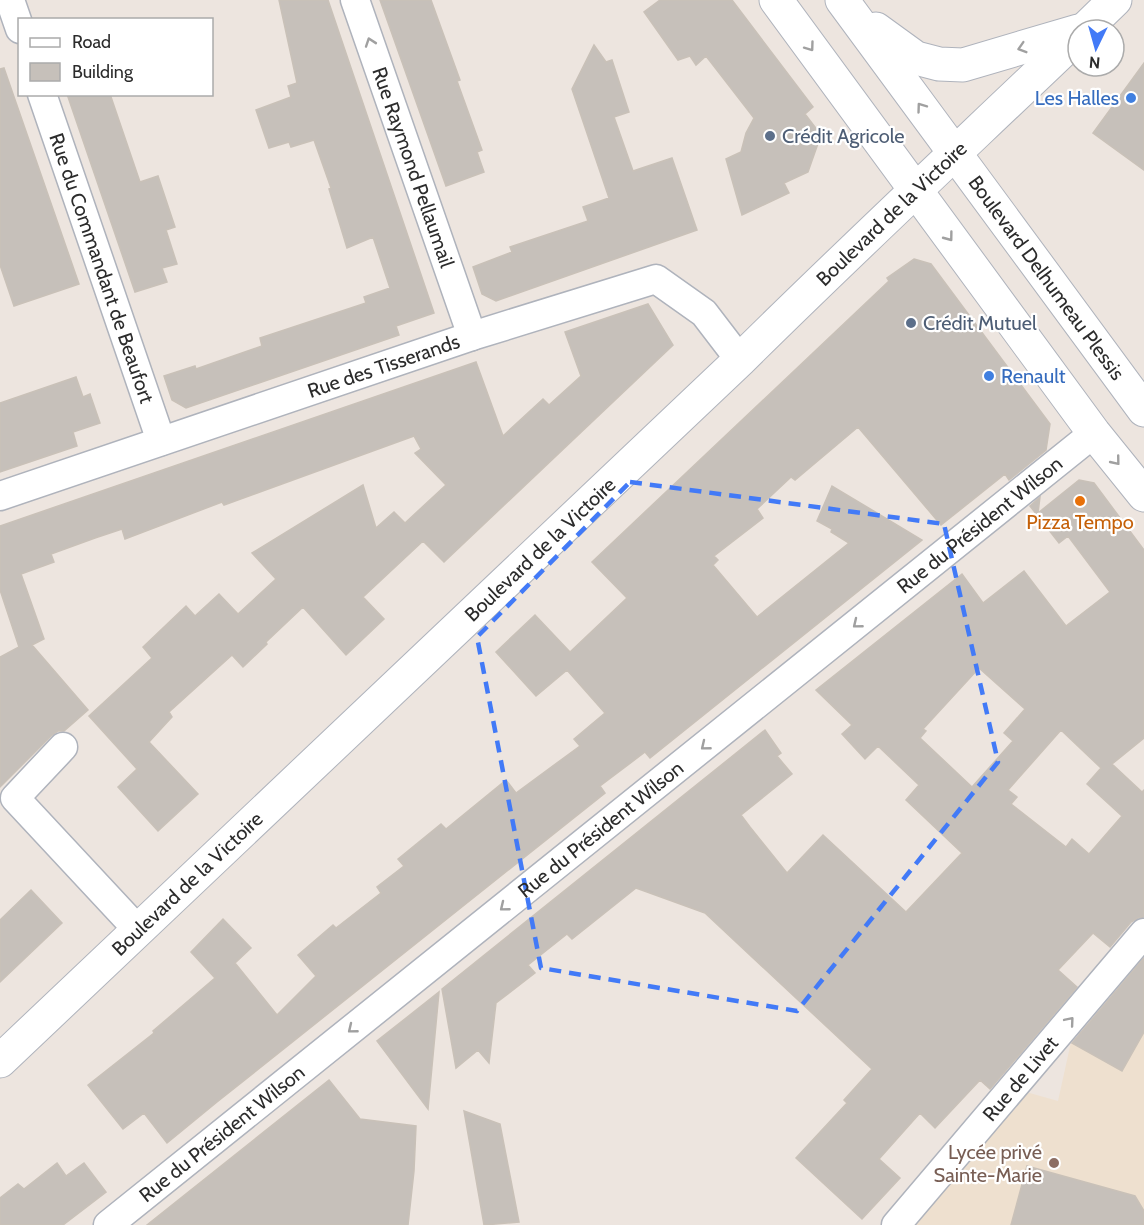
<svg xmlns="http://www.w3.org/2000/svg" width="1144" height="1225" viewBox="0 0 1144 1225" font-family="Cabin,sans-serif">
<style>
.education{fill:#eee0cf}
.building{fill:#c6c0ba;stroke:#c9c1b8;stroke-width:1.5;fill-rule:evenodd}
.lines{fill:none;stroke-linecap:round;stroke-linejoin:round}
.minor-casing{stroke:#afb3bc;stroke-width:31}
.secondary-casing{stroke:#afb3bc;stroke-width:35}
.minor{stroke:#fff;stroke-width:28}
.secondary{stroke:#fff;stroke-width:33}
.oneway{stroke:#a0a0a0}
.marked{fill:none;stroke:#427af7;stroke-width:4.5;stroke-dasharray:12 8;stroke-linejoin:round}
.shop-dot{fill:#3f7fe0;stroke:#fff;stroke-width:2}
.service-dot{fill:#5c6f8a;stroke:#fff;stroke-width:2}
.food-dot{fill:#e8710a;stroke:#fff;stroke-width:2}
.education-dot{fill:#8d6e63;stroke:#fff;stroke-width:2}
.labels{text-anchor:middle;stroke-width:4.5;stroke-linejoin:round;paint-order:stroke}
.shop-label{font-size:20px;fill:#366cbe;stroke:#fff;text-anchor:end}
.service-label{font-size:20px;fill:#4e5e75;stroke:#fff;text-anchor:start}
.street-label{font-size:20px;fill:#2c2c2c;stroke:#fff}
.food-label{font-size:20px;fill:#c56008;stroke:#fff}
.education-label{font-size:20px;fill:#785e54;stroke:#fff;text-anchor:end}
</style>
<rect width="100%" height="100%" fill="#ede5df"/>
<path class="education" d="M 1144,1027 L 1144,1225 L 912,1225 L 1026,1092 L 1058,1101 L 1071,1042 L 1122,1071 L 1143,1034 Z"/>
<path class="building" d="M 279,0 L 328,0 L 434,313 L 396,326 L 399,335 L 186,408 L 172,400 L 164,376 L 195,366 L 196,369 L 262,346 L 260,338 L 366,303 L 364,297 L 390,288 L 373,237 L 347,248 L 329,189 L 331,188 L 314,140 L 291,147 L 289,142 L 269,148 L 256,110 L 291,97 L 288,86 L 297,83 Z
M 380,0 L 431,0 L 460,80 L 457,81 L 482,150 L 477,152 L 484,172 L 446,186 Z
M 660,0 L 732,0 L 813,107 L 805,114 L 821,135 L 808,172 L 784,183 L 789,193 L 742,215 L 726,159 L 741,152 L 746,133 L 754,118 L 706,56 L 696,65 L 690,56 L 678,60 L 644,12 Z
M 594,45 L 606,62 L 612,60 L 629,112 L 614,117 L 633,171 L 672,158 L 697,230 L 496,301 L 482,294 L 473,267 L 512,252 L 510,247 L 588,221 L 583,207 L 609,198 L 572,89 Z
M 1144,63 L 1144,170 L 1093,133 Z
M 4,68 L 79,284 L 14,306 L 0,265 L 0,69 Z
M 67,94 L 110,94 L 140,182 L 158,176 L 175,227 L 166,230 L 177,264 L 162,268 L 167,282 L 135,292 Z
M 914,259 L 931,264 L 1050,424 L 1046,450 L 1009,480 L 1005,474 L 941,525 L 858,427 L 795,480 L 791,477 L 757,509 L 763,518 L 714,556 L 718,560 L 713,565 L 757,617 L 849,543 L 831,532 L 832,529 L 817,521 L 832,486 L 922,540 L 650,758 L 645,752 L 600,786 L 605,793 L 217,1102 L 167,1143 L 144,1113 L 123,1129 L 88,1085 L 154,1033 L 153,1031 L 215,978 L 191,952 L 223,919 L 251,948 L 235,963 L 277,1015 L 316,976 L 298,955 L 333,925 L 336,928 L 381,893 L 377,887 L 404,866 L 398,859 L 441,824 L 446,829 L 506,780 L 516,793 L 580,746 L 574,739 L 605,713 L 567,670 L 536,696 L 496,652 L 535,615 L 570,652 L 627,598 L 592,562 L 889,281 L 887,278 Z
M 648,304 L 673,345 L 444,562 L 423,541 L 363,597 L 384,619 L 346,655 L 303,607 L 266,642 L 267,644 L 243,667 L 232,655 L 169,712 L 172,717 L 149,742 L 198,794 L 158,831 L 118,787 L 137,769 L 89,716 L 152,658 L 143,647 L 186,606 L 195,616 L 219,594 L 238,614 L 276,579 L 252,553 L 363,485 L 376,528 L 394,512 L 405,523 L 446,485 L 415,453 L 421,449 L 414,436 L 224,505 L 222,502 L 125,539 L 122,529 L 95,538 L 51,554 L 54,562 L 21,574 L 44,639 L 32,645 L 88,710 L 64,731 L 58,731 L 51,736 L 0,787 L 0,657 L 19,647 L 0,590 L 0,526 L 476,362 L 503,436 L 543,399 L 549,405 L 581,376 L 565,332 Z
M 76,377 L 83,397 L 90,394 L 100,423 L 73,432 L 77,446 L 0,472 L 0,403 Z
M 1079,480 L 1094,483 L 1144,550 L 1144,738 L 1112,764 L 1142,792 L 1144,790 L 1144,917 L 1138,918 L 1131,922 L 1110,947 L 1093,933 L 1058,970 L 1077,987 L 990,1089 L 980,1080 L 935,1128 L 920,1113 L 879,1159 L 900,1178 L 862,1219 L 796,1158 L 847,1103 L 844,1100 L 872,1069 L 705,913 L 636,888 L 572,939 L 567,934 L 528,965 L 535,973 L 496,1003 L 489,1063 L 478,1050 L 456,1068 L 442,989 L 765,730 L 781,753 L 777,756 L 792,774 L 741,815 L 750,827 L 787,873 L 823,835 L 906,912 L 962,853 L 906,800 L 919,785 L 878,746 L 865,759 L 842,734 L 852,725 L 816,690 L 962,574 L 983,603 L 1024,571 L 1066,626 L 1110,592 L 1068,536 L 1059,543 L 1030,506 L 1040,497 L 1038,513 ZM 979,668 L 1025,709 L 1004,733 L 1013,741 L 972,787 L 920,738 L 926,731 L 923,729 ZM 1061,730 L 1101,768 L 1087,784 L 1122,816 L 1089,854 L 1072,839 L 1066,847 L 1011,804 L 1017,797 L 1008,790 Z
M 31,890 L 62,923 L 0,982 L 0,920 Z
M 1144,958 L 1144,1032 L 1122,1071 L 1072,1043 Z
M 439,992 L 428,1109 L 377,1041 Z
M 329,1080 L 360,1119 L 416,1126 L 414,1171 L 408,1225 L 147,1225 Z
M 464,1111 L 500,1124 L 519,1222 L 484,1225 Z
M 57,1163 L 66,1176 L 84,1163 L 106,1192 L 63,1225 L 0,1225 L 0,1198 L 18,1184 L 24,1189 Z
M 1027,1166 L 1135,1196 L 1144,1211 L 1144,1225 L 1011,1225 Z"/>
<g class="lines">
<defs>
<g id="minor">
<path d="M 10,0 L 20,29"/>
<path id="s1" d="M 355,0 L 472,336"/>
<path id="s2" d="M 42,94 L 161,441"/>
<path id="s3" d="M 0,496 L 472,336 L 656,279 L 704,313 L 740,360"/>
<path d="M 63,747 L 15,798 L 138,930"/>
<path id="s4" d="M 108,1225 L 1094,433"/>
<path id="s5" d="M 896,1225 L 1144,933"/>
</g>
<g id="secondary">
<path d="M 776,0 L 1094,433 L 1144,495"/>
<path id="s6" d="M 842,0 L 1144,410"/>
<path d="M 876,29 L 916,58 L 939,64 L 963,65 L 1078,31"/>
<path d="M 1084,30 L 1115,0"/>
<path id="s7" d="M 0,1061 L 740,360 C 851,250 965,144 1078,36"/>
</g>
</defs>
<use href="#minor" class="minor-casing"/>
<use href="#secondary" class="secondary-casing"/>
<use href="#minor" class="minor"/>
<use href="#secondary" class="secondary"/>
</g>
<defs><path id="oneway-chevron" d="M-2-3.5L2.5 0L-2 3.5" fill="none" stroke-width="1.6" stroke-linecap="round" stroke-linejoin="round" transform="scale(1.5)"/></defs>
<g class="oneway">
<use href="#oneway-chevron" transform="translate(370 42) rotate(-109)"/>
<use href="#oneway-chevron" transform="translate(810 47) rotate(54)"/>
<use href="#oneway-chevron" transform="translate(1022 48) rotate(163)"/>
<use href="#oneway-chevron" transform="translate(921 107) rotate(-126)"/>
<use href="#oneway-chevron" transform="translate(949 237) rotate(53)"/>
<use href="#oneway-chevron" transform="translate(1116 461) rotate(51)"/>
<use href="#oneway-chevron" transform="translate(857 624) rotate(141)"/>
<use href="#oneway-chevron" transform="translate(705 746) rotate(141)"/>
<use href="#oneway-chevron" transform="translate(504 907) rotate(141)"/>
<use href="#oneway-chevron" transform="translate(1070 1021) rotate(-50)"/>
<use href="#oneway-chevron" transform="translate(352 1029) rotate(141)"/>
</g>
<path class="marked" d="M 630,482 L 944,524 L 998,762 L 797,1011 L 541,968 L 477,637 Z"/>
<g class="shop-dot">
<circle cx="1131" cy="98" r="6"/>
<circle cx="989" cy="376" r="6"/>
</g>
<g class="service-dot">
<circle cx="770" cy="136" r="6"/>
<circle cx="911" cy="323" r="6"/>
</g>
<circle class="food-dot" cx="1080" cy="501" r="6"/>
<circle class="education-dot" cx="1054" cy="1163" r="6"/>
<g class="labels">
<g class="shop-label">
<text x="1119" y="105">Les Halles</text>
<text x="1001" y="383" text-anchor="start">Renault</text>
</g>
<g class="service-label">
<text x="782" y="143">Crédit Agricole</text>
<text x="923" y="330">Crédit Mutuel</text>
</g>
<g class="street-label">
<text dy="7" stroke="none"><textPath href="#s1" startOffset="177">Rue Raymond Pellaumail</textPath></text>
<text dy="7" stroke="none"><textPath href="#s7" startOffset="1230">Boulevard de la Victoire</textPath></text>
<text dy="7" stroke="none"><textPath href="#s2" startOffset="184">Rue du Commandant de Beaufort</textPath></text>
<text dy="7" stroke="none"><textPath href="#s6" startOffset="345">Boulevard Delhumeau Plessis</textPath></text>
<text dy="7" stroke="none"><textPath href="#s3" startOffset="405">Rue des Tisserands</textPath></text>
<text dy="7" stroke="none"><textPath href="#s4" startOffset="1118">Rue du Président Wilson</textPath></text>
<text dy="7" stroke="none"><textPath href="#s7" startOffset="744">Boulevard de la Victoire</textPath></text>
<text dy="7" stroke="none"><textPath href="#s4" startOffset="632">Rue du Président Wilson</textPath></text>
<text dy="7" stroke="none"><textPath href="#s7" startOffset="258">Boulevard de la Victoire</textPath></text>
<text dy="7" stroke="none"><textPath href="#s5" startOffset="192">Rue de Livet</textPath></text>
<text dy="7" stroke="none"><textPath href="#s4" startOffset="146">Rue du Président Wilson</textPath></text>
</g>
<g class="food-label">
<text x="1080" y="529">Pizza Tempo</text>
</g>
<g class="education-label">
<text x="1042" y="1159">Lycée privé<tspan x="1042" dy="23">Sainte-Marie</tspan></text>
</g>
</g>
<rect x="18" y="18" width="195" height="78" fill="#ffffff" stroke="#ababab" stroke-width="1.5"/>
<rect x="30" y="38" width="30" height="9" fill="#ffffff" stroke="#ababab" stroke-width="1.5"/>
<text x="72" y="48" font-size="18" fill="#2c2c2c">Road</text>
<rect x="30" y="63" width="30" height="18" fill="#c6c0ba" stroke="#ababab" stroke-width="1.5"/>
<text x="72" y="78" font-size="18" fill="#2c2c2c">Building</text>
<g transform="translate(1096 48) rotate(185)"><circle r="28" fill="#ffffff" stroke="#ababab" stroke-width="1.5"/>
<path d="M0-4.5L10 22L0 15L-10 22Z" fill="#427af7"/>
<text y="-9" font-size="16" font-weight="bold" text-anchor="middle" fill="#2c2c2c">N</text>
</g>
</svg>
